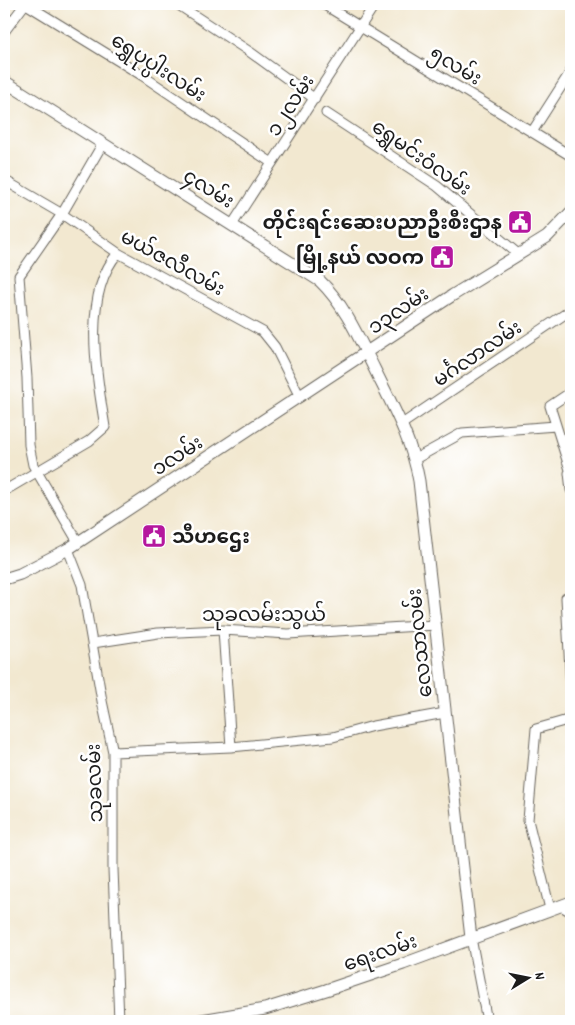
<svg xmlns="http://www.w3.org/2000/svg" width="575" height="1025" viewBox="0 0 575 1025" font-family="Dekko,'Noto Sans Myanmar',sans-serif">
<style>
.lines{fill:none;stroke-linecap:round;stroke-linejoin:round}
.street-casing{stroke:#67635b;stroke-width:11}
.secondary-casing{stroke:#67635b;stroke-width:13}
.street{stroke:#fff;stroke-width:9}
.secondary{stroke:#fff;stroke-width:11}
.labels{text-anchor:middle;stroke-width:5;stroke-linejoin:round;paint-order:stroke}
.street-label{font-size:20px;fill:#1c1c1c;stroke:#fff}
.poi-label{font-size:20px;font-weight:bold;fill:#1c1c1c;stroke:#fff;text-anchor:end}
</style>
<rect width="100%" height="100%" fill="#fff"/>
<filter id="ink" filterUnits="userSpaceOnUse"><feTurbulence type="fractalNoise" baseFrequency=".02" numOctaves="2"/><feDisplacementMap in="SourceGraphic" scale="10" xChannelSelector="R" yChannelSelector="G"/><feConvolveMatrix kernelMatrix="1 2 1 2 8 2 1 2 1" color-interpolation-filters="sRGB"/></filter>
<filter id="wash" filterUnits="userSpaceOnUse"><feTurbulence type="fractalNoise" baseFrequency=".0096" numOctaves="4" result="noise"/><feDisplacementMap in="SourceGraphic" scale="20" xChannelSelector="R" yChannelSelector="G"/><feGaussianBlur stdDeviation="1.12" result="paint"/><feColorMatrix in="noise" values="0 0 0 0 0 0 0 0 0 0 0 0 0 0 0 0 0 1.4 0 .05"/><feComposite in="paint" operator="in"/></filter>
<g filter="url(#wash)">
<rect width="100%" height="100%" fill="#f2e8d0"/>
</g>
<g filter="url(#ink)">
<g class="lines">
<defs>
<path id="street" d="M 26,4 L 143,76 L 272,163
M 177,4 L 250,52 L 315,99
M 323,4 L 571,156
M 4,32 L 25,4
M 326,113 L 437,186 L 518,254
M 532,132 L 571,71
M 4,180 L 62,214 L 118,253 L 263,332 L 275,347 L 300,397
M 232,225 L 375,4
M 571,392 L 550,406 L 571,473
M 402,424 L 571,310
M 415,459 L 462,433 L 556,426
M 569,473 L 571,490
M 4,491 L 89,441 L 105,427 C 97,377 81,295 118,253
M 78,542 L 33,465 L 29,445 L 27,378 L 19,276 L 62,214 L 103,143
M 68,549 L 82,585 L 102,701 L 113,752 L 113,869 L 119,1021
M 571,596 L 566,598 L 571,689
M 223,630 L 231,747
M 93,643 L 158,633 L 223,630 L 288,634 L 436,625
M 113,752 L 231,747 L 333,737 L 373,726 L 445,713
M 561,906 L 571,912
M 550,909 L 528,820 L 536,729 L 571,719
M 471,938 L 487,1021"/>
<path id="secondary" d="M 4,81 L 320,281 C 344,304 359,338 374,368 C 392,405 412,440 419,481 L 471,938
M 4,579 L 20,574 L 68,549 L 453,295 L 547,237 L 571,212
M 196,1021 L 265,1009 L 326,990 L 403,964 L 571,902"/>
</defs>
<use href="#street" class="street-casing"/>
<use href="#secondary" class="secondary-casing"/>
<use href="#street" class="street"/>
<use href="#secondary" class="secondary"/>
</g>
</g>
<defs>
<symbol id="civic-square" viewBox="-11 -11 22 22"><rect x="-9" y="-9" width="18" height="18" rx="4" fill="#b5179e" stroke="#fff"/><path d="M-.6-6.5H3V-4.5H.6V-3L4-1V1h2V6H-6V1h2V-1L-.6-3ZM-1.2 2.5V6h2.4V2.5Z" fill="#fff"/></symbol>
</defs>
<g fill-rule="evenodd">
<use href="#civic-square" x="506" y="208" width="28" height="28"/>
<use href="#civic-square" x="428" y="243" width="28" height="28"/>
<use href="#civic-square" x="140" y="522" width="28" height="28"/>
</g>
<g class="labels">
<g class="street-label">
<text transform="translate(456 65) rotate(31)" y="7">၅လမ်း</text>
<text transform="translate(159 67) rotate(33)" y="7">ရွှေပုပ္ပါးလမ်း</text>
<text transform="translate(290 105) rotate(-57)" y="7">၁၂လမ်း</text>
<text transform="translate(422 157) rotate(35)" y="7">ရွှေမင်းဝံလမ်း</text>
<text transform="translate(209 188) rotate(32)" y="7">၄လမ်း</text>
<text transform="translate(173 262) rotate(29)" y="7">မယ်ဇလီလမ်း</text>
<text transform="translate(398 310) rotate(-34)" y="7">၁၃လမ်း</text>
<text transform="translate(477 353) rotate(-34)" y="7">မင်္ဂလာလမ်း</text>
<text transform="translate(177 455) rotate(-33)" y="7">၁လမ်း</text>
<text x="264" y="621">သုခလမ်းသွယ်</text>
<text transform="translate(419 643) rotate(-96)" y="7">လေသာလမ်း</text>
<text transform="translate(94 783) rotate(-92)" y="7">သုခလမ်း</text>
<text transform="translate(380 952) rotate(-19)" y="7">ရေးလမ်း</text>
</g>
<g class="poi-label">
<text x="502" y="229">တိုင်းရင်းဆေးပညာဦးစီးဌာန</text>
<text x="424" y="264">မြို့နယ် လဝက</text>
<text x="172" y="543" text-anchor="start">သီဟဌေး</text>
</g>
</g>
<rect width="575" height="1025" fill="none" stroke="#fff" stroke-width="20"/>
<g transform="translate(528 978) rotate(80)" stroke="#ffffff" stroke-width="4" paint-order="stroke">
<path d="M0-4L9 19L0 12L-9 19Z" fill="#1c1c1c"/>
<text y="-8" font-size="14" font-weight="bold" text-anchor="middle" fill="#1c1c1c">N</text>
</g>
</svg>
